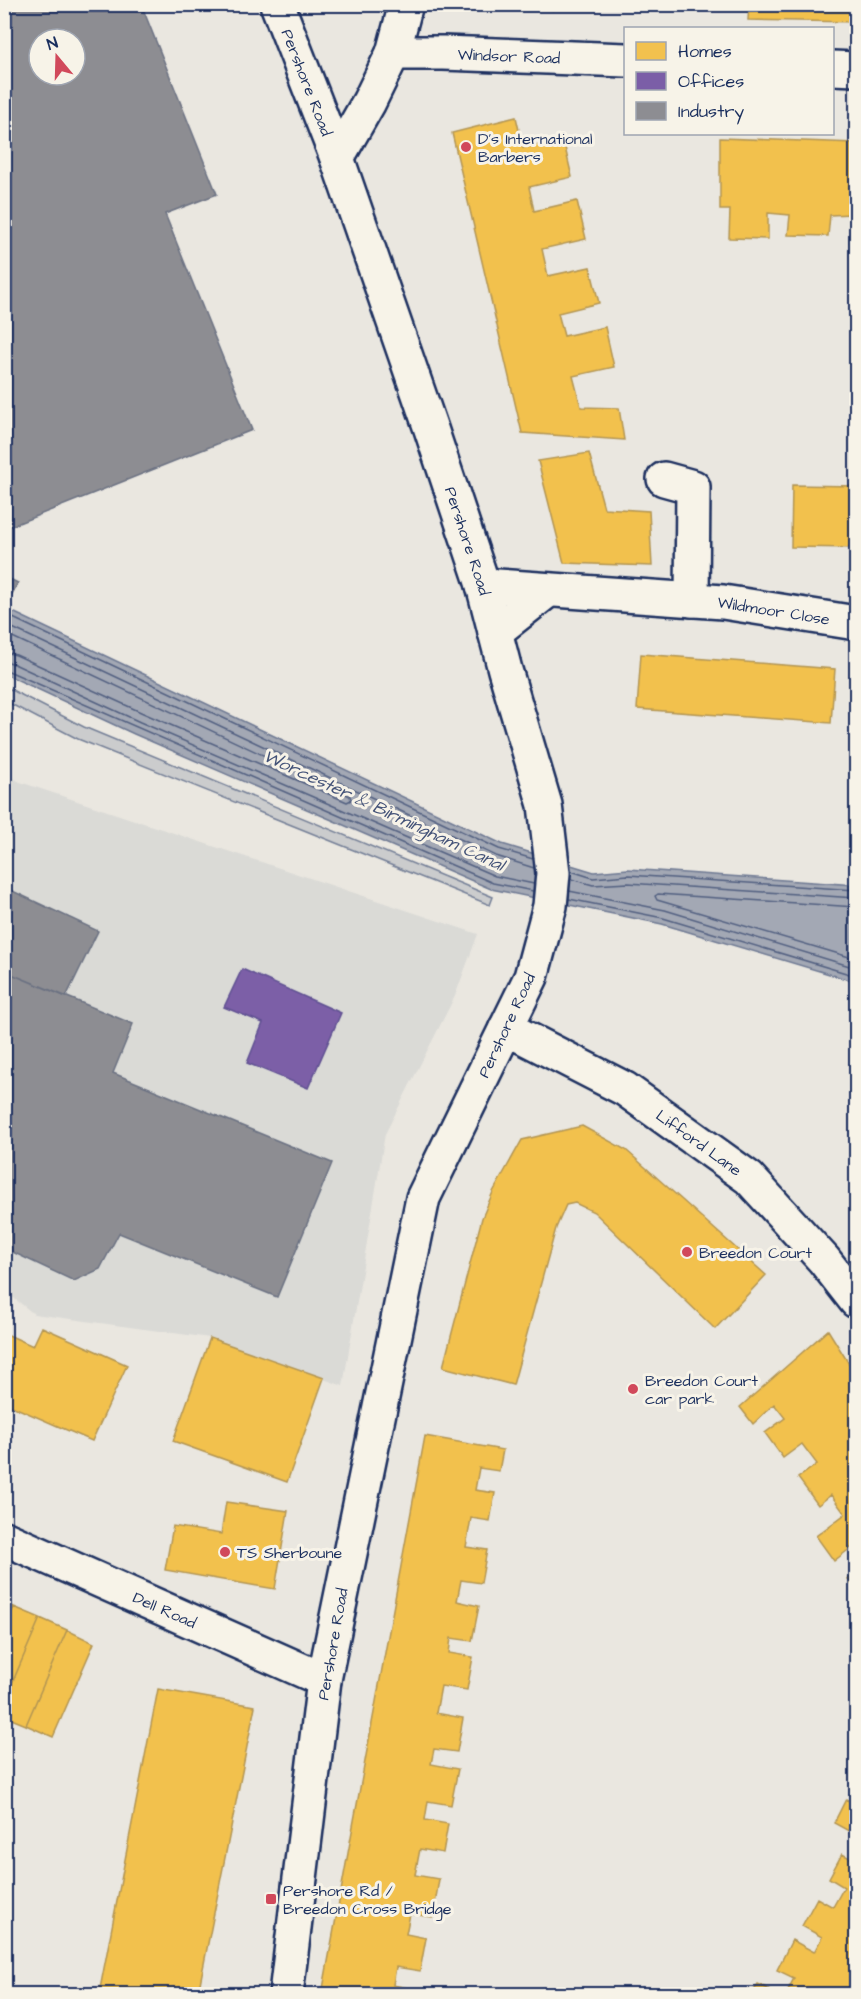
<svg xmlns="http://www.w3.org/2000/svg" width="861" height="1999" viewBox="0 0 861 1999" font-family="'Architects Daughter',sans-serif">
<style>
.built{fill:#dadad6}
.green{fill:#cbcccd;stroke:#737e96;stroke-width:1.5}
.water{fill:#a3a8b4;stroke:#6d7892;stroke-width:1.5}
.homes{fill:#f2c14e;stroke:#b29553;stroke-width:1.5}
.offices{fill:#7b5ea7;stroke:#5e5091;stroke-width:1.5}
.industry{fill:#8d8d92;stroke:#6b7182;stroke-width:1.5;fill-rule:evenodd}
.lines{fill:none;stroke-linecap:round;stroke-linejoin:round}
.shore{stroke:#515f80;stroke-width:1.5}
.minor-casing{stroke:#1b2f5e;stroke-width:38}
.tertiary-casing{stroke:#1b2f5e;stroke-width:38}
.primary-casing{stroke:#1b2f5e;stroke-width:38}
.minor{stroke:#f7f3e8;stroke-width:33}
.tertiary{stroke:#f7f3e8;stroke-width:33}
.primary{stroke:#f7f3e8;stroke-width:33}
.poi-dot{fill:#d1495b;stroke:#f7f3e8;stroke-width:2}
.labels{text-anchor:middle;stroke-width:6;stroke-linejoin:round;paint-order:stroke}
.street-label{font-size:16px;fill:#1b2f5e;stroke:#f7f3e8}
.poi-label{font-size:16px;fill:#1b2f5e;stroke:#f7f3e8;text-anchor:start}
.water-label{font-size:18px;font-style:italic;fill:#445378;stroke:#f7f3e8}
</style>
<rect width="100%" height="100%" fill="#eae7e0"/>
<filter id="ink" filterUnits="userSpaceOnUse"><feTurbulence type="fractalNoise" baseFrequency=".0167" numOctaves="2"/><feDisplacementMap in="SourceGraphic" scale="12" xChannelSelector="R" yChannelSelector="G"/><feConvolveMatrix kernelMatrix="1 2 1 2 8 2 1 2 1" color-interpolation-filters="sRGB"/></filter>
<g filter="url(#ink)">
<path class="built" d="M 4,773 L 20,782 L 478,934 L 455,996 L 385,1134 L 343,1386 L 210,1338 L 34,1314 L 5,1291 Z"/>
<path class="green" d="M 4,686 L 84,727 L 493,897 L 490,905 L 78,739 L 5,701 Z"/>
<path class="water" d="M 5,610 L 15,613 L 502,844 L 594,872 L 628,869 L 856,885 L 856,982 L 662,924 L 491,889 L 134,734 L 5,674 Z"/>
<path class="homes" d="M 531,4 L 554,4 L 553,10 Z
M 749,4 L 856,4 L 856,22 L 748,20 Z
M 516,117 L 523,148 L 563,139 L 572,177 L 529,187 L 534,211 L 577,201 L 586,239 L 542,249 L 548,276 L 590,267 L 599,303 L 558,313 L 564,336 L 605,327 L 614,367 L 573,376 L 581,407 L 619,408 L 624,440 L 522,433 L 452,133 Z
M 720,138 L 856,143 L 856,243 L 850,243 L 852,214 L 830,215 L 828,236 L 788,235 L 790,215 L 768,213 L 768,239 L 729,238 L 730,210 L 720,210 Z
M 589,453 L 604,508 L 649,511 L 652,566 L 564,563 L 538,461 Z
M 792,485 L 856,486 L 856,548 L 791,547 Z
M 641,654 L 835,669 L 831,723 L 637,709 Z
M 582,1126 L 626,1150 L 766,1275 L 715,1329 L 594,1212 L 575,1203 L 566,1205 L 556,1228 L 513,1385 L 443,1367 L 482,1218 L 493,1192 L 522,1140 Z
M 42,1327 L 127,1365 L 92,1441 L 7,1404 L 4,1411 L 4,1333 L 33,1346 Z
M 828,1330 L 856,1375 L 856,1544 L 834,1561 L 816,1536 L 845,1514 L 831,1495 L 818,1505 L 798,1478 L 817,1464 L 802,1444 L 783,1458 L 765,1433 L 785,1418 L 774,1404 L 753,1424 L 740,1407 Z
M 210,1338 L 324,1378 L 287,1482 L 173,1441 Z
M 425,1436 L 503,1450 L 499,1471 L 479,1468 L 475,1490 L 495,1493 L 490,1521 L 471,1518 L 466,1547 L 487,1550 L 481,1583 L 461,1580 L 457,1601 L 479,1606 L 472,1641 L 451,1638 L 449,1653 L 473,1657 L 467,1690 L 441,1686 L 436,1713 L 463,1718 L 457,1752 L 434,1749 L 431,1764 L 458,1769 L 451,1805 L 428,1801 L 425,1820 L 448,1824 L 443,1853 L 420,1849 L 415,1875 L 439,1879 L 433,1917 L 410,1914 L 406,1934 L 426,1938 L 420,1971 L 396,1967 L 393,1985 L 418,1990 L 417,1994 L 322,1994 Z
M 226,1502 L 288,1511 L 275,1589 L 165,1570 L 173,1526 L 221,1534 Z
M 856,1573 L 856,1590 L 848,1579 Z
M 4,1602 L 14,1607 L 4,1628 Z
M 14,1607 L 40,1618 L 4,1702 L 4,1628 Z
M 40,1618 L 67,1630 L 26,1725 L 4,1716 L 4,1702 Z
M 67,1630 L 94,1643 L 53,1737 L 26,1725 Z
M 158,1689 L 255,1706 L 198,1994 L 99,1994 Z
M 846,1799 L 856,1805 L 856,1835 L 834,1823 Z
M 842,1854 L 856,1861 L 856,1994 L 786,1994 L 794,1978 L 777,1970 L 792,1940 L 814,1952 L 822,1937 L 802,1926 L 817,1898 L 833,1907 L 844,1887 L 829,1878 Z
M 758,1984 L 778,1994 L 752,1994 Z"/>
<path class="offices" d="M 242,969 L 341,1013 L 308,1088 L 247,1063 L 263,1023 L 224,1007 Z"/>
<path class="industry" d="M 4,4 L 141,4 L 217,194 L 165,214 L 252,430 L 4,529 ZM 39,39 L 75,39 L 75,75 L 39,75 Z
M 4,576 L 18,583 L 4,609 Z
M 4,887 L 98,931 L 66,997 L 4,971 Z
M 4,971 L 133,1024 L 113,1073 L 332,1163 L 277,1297 L 119,1233 L 100,1269 L 74,1281 L 4,1248 Z"/>
<g class="lines">
<path class="shore" d="M 4,617 L 13,618 L 499,849 L 533,859
M 4,624 L 496,856 L 534,868
M 4,633 L 350,796 L 351,800 L 347,802 L 143,713 L 16,655 L 4,652
M 4,661 L 12,663 L 140,722 L 495,876 L 534,884
M 4,669 L 493,883 L 533,891
M 571,871 L 593,878 L 628,875 L 856,890
M 571,879 L 593,885 L 628,883 L 856,898
M 569,891 L 665,910 L 856,968
M 569,899 L 663,918 L 856,976
M 856,907 L 658,894 L 655,896 L 657,900 L 856,959"/>
<defs>
<g id="minor">
<path id="s1" d="M 393,53 L 443,53 L 626,60"/>
<path d="M 832,68 L 856,69"/>
<path d="M 664,479 L 693,487 L 692,600"/>
<path id="s2" d="M 483,585 L 723,602 L 856,623"/>
<path d="M 495,632 L 547,591"/>
<path id="s3" d="M 4,1538 L 324,1680"/>
</g>
<g id="tertiary">
<path id="s4" d="M 506,1028 L 625,1089 L 749,1178 L 824,1260 L 856,1301"/>
</g>
<g id="primary">
<path id="s5" d="M 277,4 L 337,158 L 431,429 L 483,585 L 505,670 L 545,805 L 553,873 L 550,906 L 531,977 L 423,1198 L 324,1680 L 286,1994"/>
<path d="M 337,158 L 369,102 L 393,53 L 406,4"/>
</g>
</defs>
<use href="#minor" class="minor-casing"/>
<use href="#tertiary" class="tertiary-casing"/>
<use href="#primary" class="primary-casing"/>
<use href="#minor" class="minor"/>
<use href="#tertiary" class="tertiary"/>
<use href="#primary" class="primary"/>
</g>
</g>
<g class="poi-dot">
<circle cx="466" cy="147" r="6"/>
<circle cx="687" cy="1252" r="6"/>
<circle cx="633" cy="1389" r="6"/>
<circle cx="225" cy="1552" r="6"/>
<rect x="265" y="1893" width="12" height="12" rx="3"/>
</g>
<g class="labels">
<g class="street-label">
<text dy="6" stroke="none"><textPath href="#s1" startOffset="116">Windsor Road</textPath></text>
<text dy="6" stroke="none"><textPath href="#s5" startOffset="84">Pershore Road</textPath></text>
<text dy="6" stroke="none"><textPath href="#s5" startOffset="570">Pershore Road</textPath></text>
<text dy="6" stroke="none"><textPath href="#s2" startOffset="292">Wildmoor Close</textPath></text>
<text transform="translate(506 1025) rotate(-65)" y="6">Pershore Road</text>
<text dy="6" stroke="none"><textPath href="#s4" startOffset="225">Lifford Lane</textPath></text>
<text dy="6" stroke="none"><textPath href="#s3" startOffset="176">Dell Road</textPath></text>
<text transform="translate(332 1644) rotate(-80)" y="6">Pershore Road</text>
</g>
<g class="poi-label">
<text x="478" y="144">D's International<tspan x="478" dy="18">Barbers</tspan></text>
<text x="699" y="1258">Breedon Court</text>
<text x="645" y="1386">Breedon Court<tspan x="645" dy="18">car park</tspan></text>
<text x="237" y="1558">TS Sherboune</text>
<text x="283" y="1896">Pershore Rd /<tspan x="283" dy="18">Breedon Cross Bridge</tspan></text>
</g>
<g class="water-label">
<text transform="translate(384 810) rotate(25)" y="6">Worcester &amp; Birmingham Canal</text>
</g>
</g>
<rect width="861" height="1999" fill="none" stroke="#f7f3e8" stroke-width="24"/>
<rect x="12" y="12" width="837" height="1975" fill="none" stroke="#1b2f5e" stroke-width="2" filter="url(#ink)"/>
<rect x="624" y="27" width="210" height="108" fill="#f7f3e8" stroke="#9fa5b1" stroke-width="1.5"/>
<rect x="636" y="42" width="30" height="18" fill="#f2c14e" stroke="#9fa5b1" stroke-width="1.5"/>
<text x="678" y="57" font-size="18" fill="#1b2f5e">Homes</text>
<rect x="636" y="72" width="30" height="18" fill="#7b5ea7" stroke="#9fa5b1" stroke-width="1.5"/>
<text x="678" y="87" font-size="18" fill="#1b2f5e">Offices</text>
<rect x="636" y="102" width="30" height="18" fill="#8d8d92" stroke="#9fa5b1" stroke-width="1.5"/>
<text x="678" y="117" font-size="18" fill="#1b2f5e">Industry</text>
<g transform="translate(57 57) rotate(341)"><circle r="28" fill="#f7f3e8" stroke="#9fa5b1" stroke-width="1.5"/>
<path d="M0-4.5L10 22L0 15L-10 22Z" fill="#d1495b"/>
<text y="-9" font-size="16" font-weight="bold" text-anchor="middle" fill="#1b2f5e">N</text>
</g>
</svg>
